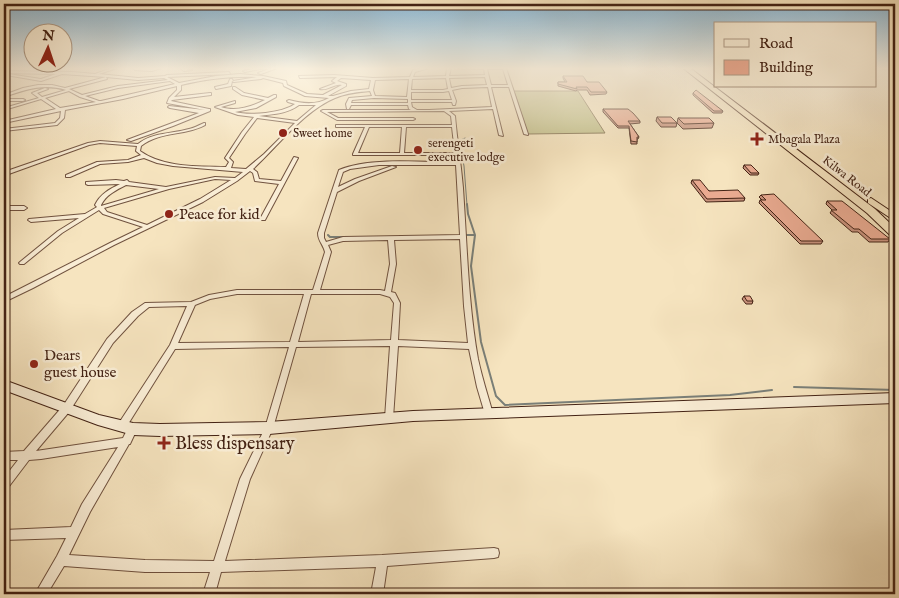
<svg xmlns="http://www.w3.org/2000/svg" width="899" height="598" viewBox="0 0 899 598" font-family="'IM FELL English',serif">
<style>
.green{fill:#c4c18c;stroke:#847250}
.lines{fill:none;stroke-linecap:round;stroke-linejoin:round}
.stream-far1{stroke:#7a7f78;stroke-width:1}
.stream{stroke:#7a7f78;stroke-width:2}
.street-casing{stroke:#70523f;stroke-width:2}
.secondary-casing{stroke:#432214;stroke-width:2}
.highway-casing{stroke:#432214;stroke-width:2}
.street{fill:#f9edd5;fill-rule:evenodd}
.secondary{fill:#f9edd5;fill-rule:evenodd}
.highway{fill:#f6e4bf;fill-rule:evenodd}
.wall{fill:#ca937e;stroke:#432214}
.building{fill:#ebab92;stroke:#432214}
.poi-dot{fill:#8f2418;stroke:#f9edd5;stroke-width:2}
.labels{text-anchor:middle;stroke-width:5;stroke-linejoin:round;paint-order:stroke}
.far-poi-label{font-size:12px;fill:#432214;stroke:#f9edd5;text-anchor:start}
.far-street-label{font-size:12px;fill:#432214;stroke:#f9edd5}
.poi-label{font-size:15px;fill:#432214;stroke:#f9edd5;text-anchor:start}
.near-poi-label{font-size:18px;fill:#432214;stroke:#f9edd5;text-anchor:start}
</style>
<rect width="100%" height="100%" fill="#f6e4bf"/>
<filter id="stains"><feTurbulence type="fractalNoise" baseFrequency=".004" numOctaves="4"/><feColorMatrix values="0 0 0 0 .2 0 0 0 0 .09 0 0 0 0 .02 0 0 0 .5 -.17"/></filter>
<radialGradient id="worn" r=".72"><stop offset=".6" stop-color="#630" stop-opacity="0"/><stop offset="1" stop-color="#630" stop-opacity=".3"/></radialGradient>
<path class="green" d="M 514,91 L 578,91 L 605,133 L 528,134 Z"/>
<g class="lines">
<path class="stream-far1" d="M 465,138 L 459,141 L 464,166 L 467,205"/>
<path class="stream" d="M 467,204 L 468,214 L 475,235 L 471,266 L 481,342 L 496,396 L 505,405 L 730,395 L 772,390
M 328,235 L 330,237 L 359,237
M 465,235 L 475,235
M 794,387 L 895,390"/>
<defs>
<path id="street" d="M 112,68 L 117,68 L 99,74 L 138,78 L 165,76 L 167,75 L 229,72 L 230,74 L 167,77 L 179,83 L 216,76 L 240,74 L 263,76 L 286,81 L 287,85 L 307,94 L 323,95 L 342,85 C 335,83 327,91 320,89 L 336,83 L 332,81 L 337,77 L 300,78 L 299,76 L 334,75 L 373,78 L 410,77 L 413,70 L 423,68 L 429,68 L 415,72 L 413,77 L 446,76 L 447,68 L 451,68 L 449,76 L 485,75 L 484,69 L 453,68 L 506,68 L 528,134 L 528,135 L 524,134 L 509,87 L 491,87 L 503,136 L 499,135 L 493,109 L 449,111 L 455,116 C 457,140 461,164 463,188 C 467,245 468,302 478,359 C 482,378 488,396 493,414 L 492,417 L 489,418 L 486,417 L 485,414 L 477,387 L 469,349 L 398,346 L 393,418 L 392,421 L 389,422 L 386,421 L 385,418 L 390,346 L 296,347 L 273,428 L 250,479 L 225,561 L 382,555 L 494,548 L 498,549 L 499,553 L 498,557 L 494,558 L 387,566 L 383,594 L 371,594 L 376,567 L 221,572 L 215,594 L 203,594 L 210,572 L 145,572 L 64,566 L 47,594 L 35,594 L 57,556 L 66,538 L 4,540 L 4,530 L 71,527 L 82,504 L 118,447 L 41,459 L 29,460 L 7,489 L 4,491 L 4,478 L 18,460 L 4,460 L 4,452 L 24,451 L 63,406 L 107,339 L 132,312 L 145,303 L 191,302 L 209,295 L 237,290 L 313,290 L 325,252 C 323,244 318,241 318,233 L 339,170 C 369,157 423,162 456,163 L 455,155 L 353,155 L 353,154 L 365,127 L 336,127 L 336,125 L 452,125 L 451,116 L 444,111 L 327,112 L 338,118 L 413,118 L 415,119 L 413,120 L 337,120 L 321,111 L 323,110 L 411,110 L 409,109 L 408,105 L 351,105 L 349,109 L 347,109 L 346,104 L 349,98 L 372,96 L 370,91 C 358,92 347,93 335,98 C 305,110 278,146 253,169 L 257,172 L 259,179 L 281,181 L 294,157 L 298,158 L 265,220 L 261,220 L 260,219 L 279,184 L 255,181 L 253,173 L 250,171 L 237,181 L 203,202 L 114,245 L 33,288 L 4,302 L 4,297 L 110,243 L 143,227 L 103,214 L 99,210 L 62,233 L 24,264 L 20,264 L 19,263 L 20,262 L 58,231 L 79,218 L 31,222 L 28,220 L 29,219 L 85,214 L 97,207 L 95,205 C 100,194 110,189 120,184 L 88,185 L 86,184 L 86,182 L 116,180 L 124,181 L 127,180 L 129,182 L 166,187 L 215,177 L 235,178 L 243,172 L 173,166 L 157,163 L 144,158 L 128,162 L 100,164 L 70,177 L 66,177 L 66,175 L 97,162 L 128,160 L 141,155 L 136,151 L 137,146 L 100,143 L 89,145 L 6,175 L 4,175 L 4,172 L 88,143 L 100,141 L 138,144 C 153,132 172,134 189,129 C 194,128 199,125 204,123 L 205,123 L 205,125 C 185,136 160,131 141,146 L 140,151 C 164,168 198,166 226,167 L 229,162 L 225,158 L 242,132 L 254,117 L 238,115 L 215,107 L 235,101 L 235,103 L 221,107 C 236,112 251,107 265,100 L 242,95 L 233,89 L 233,87 L 235,87 L 244,93 L 268,98 L 274,95 L 276,95 L 276,97 L 256,108 L 235,112 C 250,116 282,113 295,104 L 288,102 L 287,101 L 289,100 C 303,104 317,105 329,98 L 305,96 L 284,86 L 283,83 L 263,78 L 261,79 L 234,82 L 232,81 L 231,86 L 216,89 L 215,87 L 228,84 L 230,79 L 232,79 L 233,81 L 257,77 C 231,76 206,79 181,85 L 181,90 L 174,97 L 210,93 L 211,93 L 211,95 L 172,100 L 171,101 L 209,109 L 210,109 L 210,111 L 173,126 L 131,141 L 127,140 L 199,113 L 170,108 L 168,107 L 169,106 L 205,110 L 167,103 L 169,98 L 177,90 L 177,86 L 123,99 L 65,110 L 64,118 L 57,125 L 4,131 L 4,129 L 55,123 L 60,118 L 61,111 L 4,123 L 4,121 L 56,109 L 41,99 L 4,110 L 4,108 L 39,98 L 32,93 L 45,88 L 48,89 L 37,93 L 42,97 L 66,90 C 44,83 25,90 4,97 L 4,95 L 23,88 L 38,85 L 52,85 L 65,88 L 106,77 L 62,74 L 41,81 L 6,75 L 8,74 L 41,79 L 56,74 L 4,73 L 4,71 L 73,72 L 95,74 ZM 487,69 L 503,69 L 508,85 L 491,85 ZM 106,77 L 138,80 L 164,78 L 168,80 L 118,86 L 82,95 L 69,89 L 107,79 ZM 485,77 L 487,85 L 462,86 L 451,88 L 449,78 ZM 341,78 L 371,80 L 369,89 L 351,91 L 333,96 L 328,96 L 346,86 L 346,84 L 337,81 ZM 446,78 L 448,89 L 443,90 L 411,90 L 412,79 ZM 409,79 L 407,97 L 375,96 L 373,90 L 375,80 ZM 170,81 L 175,84 L 101,101 L 99,101 L 85,96 L 118,88 ZM 488,87 L 492,107 L 429,110 L 417,110 L 412,107 L 411,102 L 452,102 L 453,105 L 455,105 L 456,101 L 452,90 L 462,88 ZM 69,91 L 80,97 L 96,102 L 60,108 L 45,98 ZM 449,91 L 452,100 L 411,100 L 411,92 L 443,92 ZM 374,98 L 408,99 L 408,103 L 351,103 L 352,100 ZM 299,105 L 316,105 L 297,121 L 259,116 C 273,114 287,114 299,105 ZM 257,118 L 295,123 L 264,154 L 246,169 L 231,168 L 233,162 L 229,158 L 245,134 ZM 369,127 L 402,127 L 400,153 L 358,153 ZM 406,127 L 452,127 L 455,153 L 404,153 ZM 379,165 L 456,165 L 460,235 L 343,237 L 326,242 L 324,238 L 324,233 L 337,192 L 359,181 L 396,167 L 392,166 L 355,179 L 338,187 L 343,172 L 350,169 ZM 215,179 L 231,180 L 200,199 L 147,225 L 107,212 L 104,208 L 169,189 ZM 126,185 L 159,189 L 101,206 L 101,205 C 106,195 116,190 126,185 ZM 460,239 L 464,306 L 468,343 L 398,340 L 400,303 L 395,293 L 391,292 L 396,264 L 394,240 ZM 388,240 L 390,264 L 385,291 L 380,290 L 320,290 L 331,252 L 328,245 L 343,241 ZM 237,294 L 304,294 L 290,342 L 178,343 L 195,305 L 210,299 ZM 311,294 L 380,294 L 390,297 L 394,303 L 391,340 L 298,342 ZM 187,306 L 170,345 L 119,423 L 118,426 L 119,429 L 122,430 L 125,429 L 175,349 L 289,347 L 265,428 L 240,479 L 214,561 L 145,560 L 69,555 L 90,512 L 129,444 L 130,444 L 137,429 L 136,426 C 129,424 126,432 123,438 L 36,451 L 69,412 L 113,343 L 138,316 L 149,307 Z
M 134,68 L 161,68 L 152,71 L 135,70 Z
M 180,68 L 192,70 L 184,71 Z
M 257,68 L 265,68 L 245,72 L 243,71 Z
M 272,68 L 277,68 L 261,74 L 258,73 Z
M 4,99 L 23,99 L 25,100 L 23,101 L 4,101 Z
M 4,206 L 24,206 L 27,208 L 24,210 L 4,210 Z"/>
<path id="secondary" d="M 4,380 L 99,415 L 133,423 L 160,424 L 269,422 L 413,411 L 895,393 L 895,403 L 413,421 L 269,434 L 160,436 L 133,435 L 98,425 L 4,390 Z"/>
<path id="highway" d="M 683,68 L 690,68 L 875,209 L 895,228 L 895,237 L 891,236 L 867,213 Z
M 871,198 L 895,214 L 895,221 L 868,203 L 868,199 Z"/>
</defs>
<use href="#street" class="street-casing"/>
<use href="#secondary" class="secondary-casing"/>
<use href="#highway" class="highway-casing"/>
<use href="#street" class="street"/>
<use href="#secondary" class="secondary"/>
<use href="#highway" class="highway"/>
</g>
<path class="wall" d="M 563,76 L 587,82 L 607,92 L 606,94 L 590,95 L 587,90 L 577,90 L 576,91 L 558,86 L 558,82 L 565,82 L 563,78 Z
M 693,93 L 723,111 L 722,113 L 713,113 L 693,95 Z
M 603,109 L 640,121 L 640,123 L 630,124 L 639,137 L 638,139 L 637,139 L 637,144 L 631,144 L 629,128 L 618,128 L 603,112 Z
M 657,117 L 677,123 L 676,127 L 661,127 L 656,121 Z
M 678,118 L 714,123 L 712,128 L 683,129 L 677,123 Z
M 744,165 L 759,173 L 758,175 L 750,175 L 743,168 Z
M 692,180 L 709,191 L 745,198 L 744,201 L 706,202 L 691,183 Z
M 761,195 L 823,241 L 821,244 L 800,244 L 759,203 L 760,200 L 762,200 L 759,197 Z
M 827,201 L 890,239 L 888,242 L 869,242 L 858,232 L 852,232 L 830,213 L 832,210 L 826,204 Z
M 744,296 L 753,301 L 752,304 L 746,304 L 742,299 Z"/>
<path class="building" d="M 563,76 L 583,76 L 587,82 L 599,82 L 607,92 L 591,92 L 587,87 L 576,87 L 577,89 L 558,84 L 558,82 L 567,82 Z
M 696,90 L 723,111 L 714,111 L 693,93 Z
M 603,109 L 628,109 L 633,113 L 640,121 L 628,121 L 639,137 L 637,137 L 637,142 L 631,141 L 629,126 L 618,126 Z
M 657,117 L 671,117 L 677,123 L 662,123 Z
M 678,118 L 709,118 L 714,123 L 684,124 Z
M 744,165 L 751,165 L 759,173 L 751,173 Z
M 692,180 L 700,180 L 709,191 L 738,190 L 745,198 L 707,199 Z
M 774,194 L 823,241 L 801,241 L 760,200 L 766,200 L 761,195 Z
M 827,201 L 842,201 L 890,239 L 871,239 L 859,229 L 854,229 L 831,210 L 837,210 Z
M 744,296 L 750,296 L 753,301 L 747,301 Z"/>
<linearGradient id="sky" x2="0" y2="1"><stop stop-color="#8ab8d6"/><stop offset="0.45" stop-color="#fbf3e2"/><stop offset="1" stop-color="#fbf3e2" stop-opacity="0"/></linearGradient>
<rect width="899" height="152" fill="url(#sky)"/>
<g class="poi-dot">
<circle cx="283" cy="133" r="5"/>
<path d="M754.5 131.5h5v5h5v5h-5v5h-5v-5h-5v-5h5z"/>
<circle cx="418" cy="150" r="5"/>
<circle cx="169" cy="214" r="5"/>
<circle cx="34" cy="364" r="5"/>
<path d="M161.5 435.5h5v5h5v5h-5v5h-5v-5h-5v-5h5z"/>
</g>
<g class="labels">
<g class="far-poi-label">
<text x="293" y="137">Sweet home</text>
<text x="768" y="143">Mbagala Plaza</text>
<text x="428" y="147">serengeti<tspan x="428" dy="14">executive lodge</tspan></text>
</g>
<g class="far-street-label">
<text transform="translate(847 176) rotate(38)" y="4">Kilwa Road</text>
</g>
<g class="poi-label">
<text x="179" y="219">Peace for kid</text>
<text x="44" y="360">Dears<tspan x="44" dy="17">guest house</tspan></text>
</g>
<g class="near-poi-label">
<text x="175" y="449">Bless dispensary</text>
</g>
</g>
<rect width="899" height="598" fill="none" stroke="#f6e4bf" stroke-width="20"/>
<rect x="5" y="5" width="889" height="588" fill="none" stroke="#432214" stroke-width="2.5"/>
<rect x="10" y="10" width="879" height="578" fill="none" stroke="#432214"/>
<rect x="714" y="22" width="162" height="65" fill="#f9edd5" stroke="#b09c88"/>
<rect x="724" y="39" width="25" height="8" fill="#f9edd5" stroke="#b09c88"/>
<text x="759" y="48" font-size="15" fill="#432214">Road</text>
<rect x="724" y="60" width="25" height="15" fill="#ebab92" stroke="#b09c88"/>
<text x="759" y="72" font-size="15" fill="#432214">Building</text>
<g transform="translate(48 48) rotate(3)"><circle r="24" fill="#f9edd5" stroke="#b09c88"/>
<path d="M0-4L9 19L0 12L-9 19Z" fill="#8f2418"/>
<text y="-8" font-size="14" font-weight="bold" text-anchor="middle" fill="#432214">N</text>
</g>
<rect width="100%" height="100%" filter="url(#stains)"/>
<rect width="100%" height="100%" fill="url(#worn)"/>
</svg>
